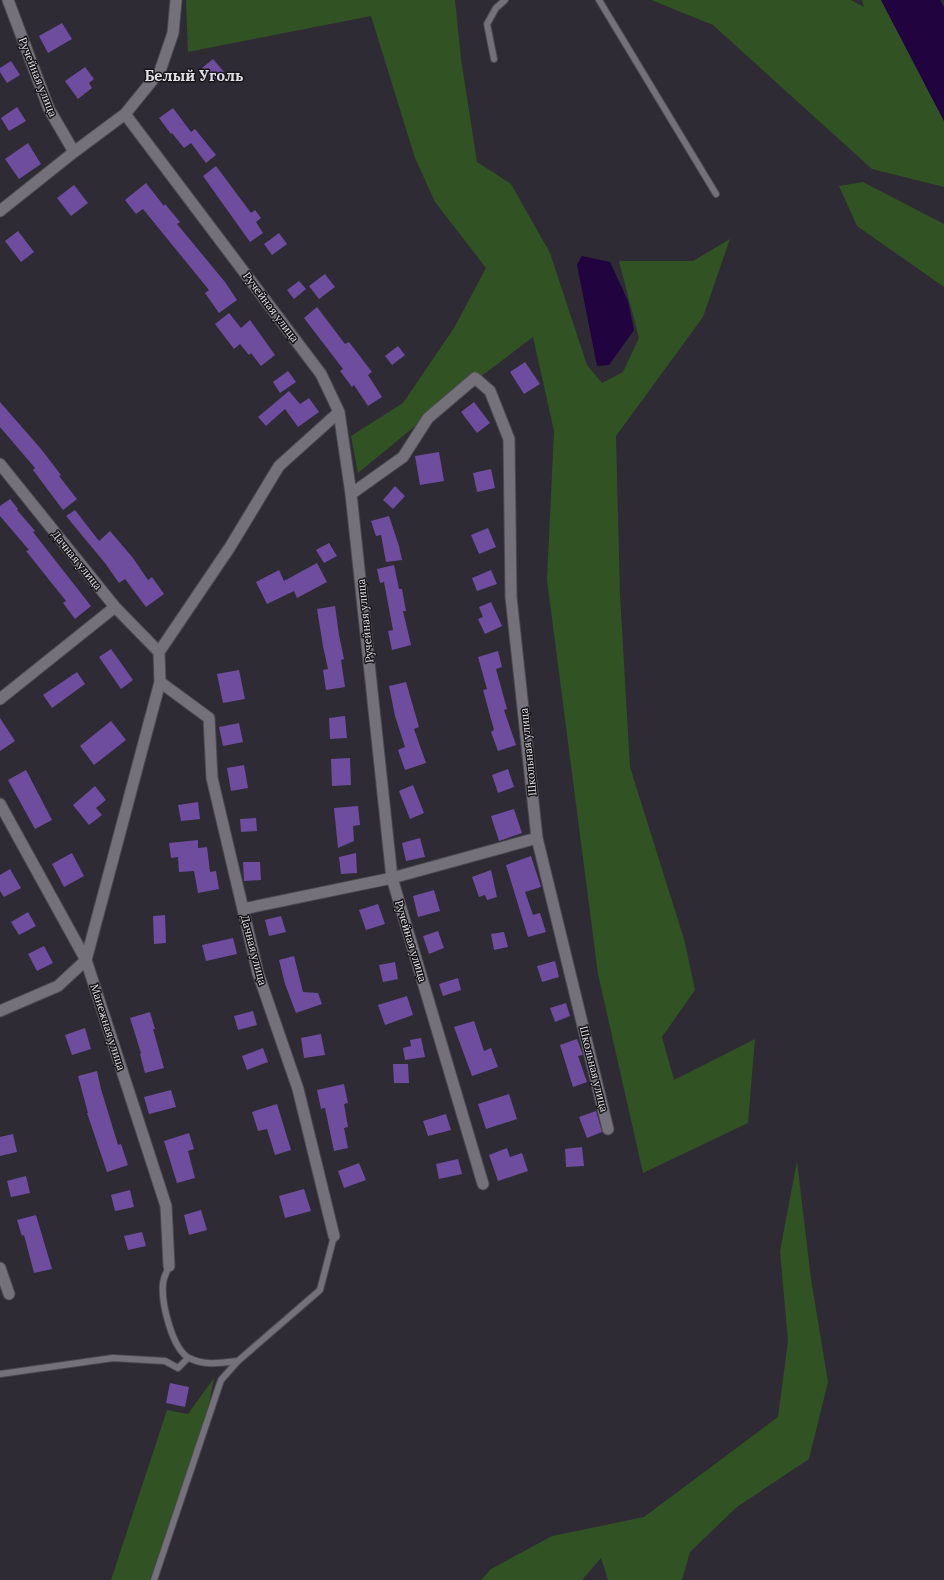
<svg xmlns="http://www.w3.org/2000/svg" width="944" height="1580" viewBox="0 0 944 1580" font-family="Lora,serif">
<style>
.green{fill:#315223}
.water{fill:#21033f}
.building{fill:#6e4d9f}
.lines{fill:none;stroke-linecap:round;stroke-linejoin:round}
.service-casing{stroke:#4b4950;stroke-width:8}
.minor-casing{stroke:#4b4950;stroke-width:13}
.service{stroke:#74717b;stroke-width:6}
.minor{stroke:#74717b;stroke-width:11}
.labels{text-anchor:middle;stroke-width:3;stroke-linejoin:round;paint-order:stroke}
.street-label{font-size:11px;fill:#e1dfe5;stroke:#161519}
.district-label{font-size:15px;font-weight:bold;fill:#e1dfe5;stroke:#161519}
</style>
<rect width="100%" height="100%" fill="#2e2b34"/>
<path class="green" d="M 186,0 L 455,0 L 461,59 L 477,162 L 511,184 L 550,253 L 587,365 L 602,383 L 623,372 L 639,338 L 619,261 L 693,261 L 730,239 L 703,317 L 616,436 L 620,595 L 630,767 L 684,939 L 695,990 L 662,1037 L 674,1080 L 755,1039 L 748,1123 L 643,1173 L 598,974 L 547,580 L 554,431 L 533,337 L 414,427 L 358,473 L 351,436 L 403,403 L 454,328 L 486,268 L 435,202 L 415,158 L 371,16 L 188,52 Z
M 651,0 L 851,0 L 864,7 L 862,0 L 881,0 L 944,121 L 944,187 L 872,169 L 713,25 Z
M 863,182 L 944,224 L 944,287 L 857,226 L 839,186 Z
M 797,1161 L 811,1279 L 828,1382 L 809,1459 L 737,1507 L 690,1552 L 682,1580 L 608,1580 L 601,1558 L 582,1580 L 481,1580 L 491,1569 L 552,1536 L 644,1517 L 778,1417 L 788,1341 L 780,1251 Z
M 214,1378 L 204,1429 L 154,1580 L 111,1580 L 167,1410 L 188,1414 Z"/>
<path class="water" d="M 881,0 L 940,0 L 944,7 L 944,121 Z
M 582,256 L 610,262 L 628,301 L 634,330 L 609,365 L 597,366 L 577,265 Z"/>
<path class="building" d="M 62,23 L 72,39 L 48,53 L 39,36 Z
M 213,59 L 224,72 L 213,81 L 202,68 Z
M 11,61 L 20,75 L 7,83 L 0,72 L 0,68 Z
M 85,67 L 94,79 L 89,83 L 92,88 L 78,99 L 65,81 Z
M 17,107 L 26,121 L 9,131 L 1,118 Z
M 173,108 L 191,132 L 195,129 L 216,155 L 206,163 L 191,143 L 184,148 L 172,133 L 171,134 L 159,118 Z
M 28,143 L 41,164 L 19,179 L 5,159 Z
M 216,166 L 251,213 L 255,210 L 261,218 L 256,222 L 263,233 L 250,242 L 203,176 Z
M 146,183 L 164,206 L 165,204 L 180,222 L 177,224 L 225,282 L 237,300 L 219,313 L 205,293 L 209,290 L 143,209 L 136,214 L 125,200 Z
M 74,185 L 88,203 L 71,216 L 57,198 Z
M 18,231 L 34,252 L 21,262 L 5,241 Z
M 279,233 L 287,244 L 272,255 L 264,244 Z
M 325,274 L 335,287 L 319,299 L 309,286 Z
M 299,281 L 306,289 L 294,299 L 287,290 Z
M 317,307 L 345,344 L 349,342 L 372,372 L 368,375 L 382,397 L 368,406 L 354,385 L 352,387 L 340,371 L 343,369 L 304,318 Z
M 229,313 L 241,328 L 250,320 L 275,355 L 261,366 L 251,353 L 249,355 L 240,344 L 234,349 L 215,324 Z
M 398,346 L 405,355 L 392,365 L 385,356 Z
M 525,362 L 540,384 L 524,394 L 510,372 Z
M 288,371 L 296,382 L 280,393 L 273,382 Z
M 289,391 L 300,404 L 309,398 L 319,412 L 298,427 L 285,409 L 266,426 L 258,417 Z
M 0,402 L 41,449 L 61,475 L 59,476 L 77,499 L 63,510 L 33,470 L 35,468 L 0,427 Z
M 474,402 L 490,423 L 477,433 L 461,412 Z
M 439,452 L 444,481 L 420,485 L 415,456 Z
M 491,469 L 495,488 L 477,492 L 473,473 Z
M 395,486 L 405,496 L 393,509 L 383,500 Z
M 10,499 L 18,509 L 17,510 L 35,531 L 33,532 L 91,606 L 75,619 L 63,603 L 66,601 L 26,551 L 29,550 L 0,516 L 0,506 Z
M 75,510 L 99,541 L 110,531 L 133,558 L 148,580 L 152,577 L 164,594 L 146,607 L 125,579 L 119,583 L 105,563 L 66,516 Z
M 389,516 L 399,546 L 402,560 L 386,562 L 381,535 L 376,536 L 371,521 Z
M 488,528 L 496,547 L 479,554 L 471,535 Z
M 329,543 L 337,556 L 324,563 L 316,550 Z
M 317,563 L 327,582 L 297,598 L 294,591 L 267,604 L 256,582 L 279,570 L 284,581 Z
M 394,565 L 399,589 L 402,589 L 406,611 L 403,611 L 411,645 L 392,650 L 388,631 L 393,630 L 384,582 L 380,583 L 377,569 Z
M 491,570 L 497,584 L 477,591 L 472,578 Z
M 491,602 L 502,626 L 485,634 L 478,619 L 483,617 L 479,607 Z
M 335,606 L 339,635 L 344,659 L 341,660 L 345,687 L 326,690 L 323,670 L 328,669 L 323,646 L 317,609 Z
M 111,649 L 133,680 L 121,689 L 99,657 Z
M 498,651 L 502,667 L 496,669 L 507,709 L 504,710 L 516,745 L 498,751 L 491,732 L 494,730 L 483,690 L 487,689 L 478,657 Z
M 239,670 L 245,699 L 223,703 L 217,674 Z
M 77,672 L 85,684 L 52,708 L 43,695 Z
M 406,682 L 419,727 L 414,729 L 426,763 L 405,770 L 398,750 L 405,747 L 395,716 L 389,686 Z
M 345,716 L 347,738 L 330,739 L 329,718 Z
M 0,718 L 15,741 L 0,751 Z
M 111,721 L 126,740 L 94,765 L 80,746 Z
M 239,723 L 243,742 L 223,746 L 219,727 Z
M 350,758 L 351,785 L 332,786 L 331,759 Z
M 244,765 L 248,788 L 231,791 L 227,768 Z
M 508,769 L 514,787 L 498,793 L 492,775 Z
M 26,770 L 52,820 L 35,829 L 8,780 Z
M 413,785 L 424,813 L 410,819 L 399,791 Z
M 95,786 L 106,800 L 96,808 L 102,815 L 89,825 L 73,805 Z
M 198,802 L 200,819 L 181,821 L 178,805 Z
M 358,806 L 360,825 L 353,826 L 354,841 L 338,848 L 334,808 Z
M 514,809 L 522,833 L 499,841 L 491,816 Z
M 256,818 L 257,831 L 241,832 L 240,819 Z
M 420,838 L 425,857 L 406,861 L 402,843 Z
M 198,840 L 198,848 L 207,847 L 210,872 L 216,871 L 219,889 L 198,893 L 194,871 L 179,872 L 178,857 L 171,858 L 169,843 Z
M 72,853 L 84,876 L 64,887 L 52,864 Z
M 356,853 L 357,873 L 341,874 L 339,857 Z
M 531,856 L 541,887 L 525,892 L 533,915 L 540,913 L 546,932 L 528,937 L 506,865 Z
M 243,862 L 260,862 L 261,880 L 244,881 Z
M 10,869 L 21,888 L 4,897 L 0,891 L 0,875 Z
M 491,870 L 497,897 L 487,900 L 485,895 L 479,897 L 472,877 Z
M 434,890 L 440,911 L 418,917 L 413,896 Z
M 378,904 L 385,924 L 366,930 L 359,910 Z
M 28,912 L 36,926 L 19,935 L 11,922 Z
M 165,915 L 166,943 L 154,944 L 153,916 Z
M 281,916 L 286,932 L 269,936 L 265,920 Z
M 438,931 L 444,948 L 429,954 L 423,936 Z
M 504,932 L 508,947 L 494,950 L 491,934 Z
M 233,938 L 237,954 L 206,961 L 202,945 Z
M 44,946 L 53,963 L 37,971 L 28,954 Z
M 294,956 L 303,992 L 318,993 L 322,1004 L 296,1013 L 285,984 L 279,960 Z
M 555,961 L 559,977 L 542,982 L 537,966 Z
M 395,962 L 398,979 L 383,982 L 379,965 Z
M 458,978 L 461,990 L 443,996 L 439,984 Z
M 407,996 L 413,1015 L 385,1025 L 378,1005 Z
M 566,1003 L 570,1016 L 555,1022 L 550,1008 Z
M 253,1011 L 257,1025 L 238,1030 L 234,1016 Z
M 150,1012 L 155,1029 L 153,1029 L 164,1068 L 145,1073 L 140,1054 L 141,1053 L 130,1018 Z
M 474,1021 L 484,1051 L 491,1048 L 498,1067 L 472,1076 L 454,1027 Z
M 85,1028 L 91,1049 L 72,1055 L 65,1035 Z
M 321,1034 L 325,1055 L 304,1058 L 301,1038 Z
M 421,1038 L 425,1057 L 405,1060 L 403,1048 L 411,1046 L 410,1040 Z
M 577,1039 L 583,1055 L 578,1056 L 587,1082 L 573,1087 L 560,1045 Z
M 263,1048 L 268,1062 L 247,1070 L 242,1056 Z
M 393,1064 L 408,1064 L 409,1083 L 394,1083 Z
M 97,1071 L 101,1089 L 118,1145 L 121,1144 L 128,1165 L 107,1172 L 87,1113 L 88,1113 L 78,1076 Z
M 344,1084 L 348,1103 L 344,1104 L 348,1127 L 344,1128 L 348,1148 L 334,1151 L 325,1108 L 321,1109 L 317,1090 Z
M 171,1090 L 176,1107 L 149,1114 L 144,1097 Z
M 509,1094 L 517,1119 L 486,1129 L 478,1104 Z
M 277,1104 L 291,1150 L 275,1155 L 267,1129 L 258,1131 L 252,1112 Z
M 596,1111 L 602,1132 L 587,1138 L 579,1117 Z
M 446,1114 L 451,1130 L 428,1136 L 423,1121 Z
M 189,1133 L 194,1149 L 188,1151 L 195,1178 L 177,1183 L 164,1141 Z
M 13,1134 L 17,1152 L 0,1156 L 0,1137 Z
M 582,1147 L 584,1166 L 566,1167 L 565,1149 Z
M 507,1148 L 510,1157 L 522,1153 L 528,1171 L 498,1181 L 489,1155 Z
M 458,1159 L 462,1174 L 439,1179 L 436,1164 Z
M 359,1163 L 366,1180 L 344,1188 L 338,1171 Z
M 26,1176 L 30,1193 L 11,1197 L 7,1181 Z
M 304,1189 L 311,1211 L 285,1218 L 279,1196 Z
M 130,1190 L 134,1207 L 115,1211 L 111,1195 Z
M 201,1210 L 207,1230 L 189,1235 L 184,1215 Z
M 36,1215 L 52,1269 L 34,1273 L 24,1235 L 22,1236 L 17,1220 Z
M 142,1232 L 146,1246 L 128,1250 L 124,1236 Z
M 170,1383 L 189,1387 L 185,1407 L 166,1403 Z"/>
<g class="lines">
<defs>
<path id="service" d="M 599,0 L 716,194
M 494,59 L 487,24 L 496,8 L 505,0
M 169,1266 C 167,1272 163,1278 163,1284 C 161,1302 172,1349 189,1358 C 205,1366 221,1363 238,1361
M 0,1374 L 113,1358 L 165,1361 L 178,1368 L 188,1358
M 154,1580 L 221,1380 L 238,1361 L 320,1290 L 334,1236"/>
<path id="minor" d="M 8,0 L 49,109 L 74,152
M 125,114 L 321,374 L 339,412 L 351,494 L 392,878 L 483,1184
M 0,211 L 74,152 L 125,114 L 160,71 L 173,33 L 176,0
M 0,464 L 115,607 L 159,652
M 351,494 L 403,457 L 428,418 L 475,378 L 490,391 L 509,439 L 511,597 L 537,838 L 608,1129
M 160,682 L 209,718 L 212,778 L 258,973 L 298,1089 L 334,1236
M 0,699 L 115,607
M 0,804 L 86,960 L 166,1206 L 169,1266
M 243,909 L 392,878 L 537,838
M 0,1011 L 58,986 L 86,960 L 160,682 L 159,652 L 230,547 L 279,466 L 339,412
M 0,1268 L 9,1294"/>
</defs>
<use href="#service" class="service-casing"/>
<use href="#minor" class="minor-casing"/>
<use href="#service" class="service"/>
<use href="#minor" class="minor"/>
</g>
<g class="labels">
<g class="street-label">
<text transform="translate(38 77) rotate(68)" y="4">Ручейная улица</text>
<text transform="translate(271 307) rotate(53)" y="4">Ручейная улица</text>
<text transform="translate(77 560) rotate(51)" y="4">Дачная улица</text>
<text transform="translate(365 621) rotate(-96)" y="4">Ручейная улица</text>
<text transform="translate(528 752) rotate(-96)" y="4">Школьная улица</text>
<text transform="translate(411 941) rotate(73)" y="4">Ручейная улица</text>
<text transform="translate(254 950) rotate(75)" y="4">Дачная улица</text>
<text transform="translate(108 1027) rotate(72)" y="4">Манежная улица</text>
<text transform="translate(594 1069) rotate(76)" y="4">Школьная улица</text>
</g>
<g class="district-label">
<text x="194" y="81">Белый Уголь</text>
</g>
</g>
</svg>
